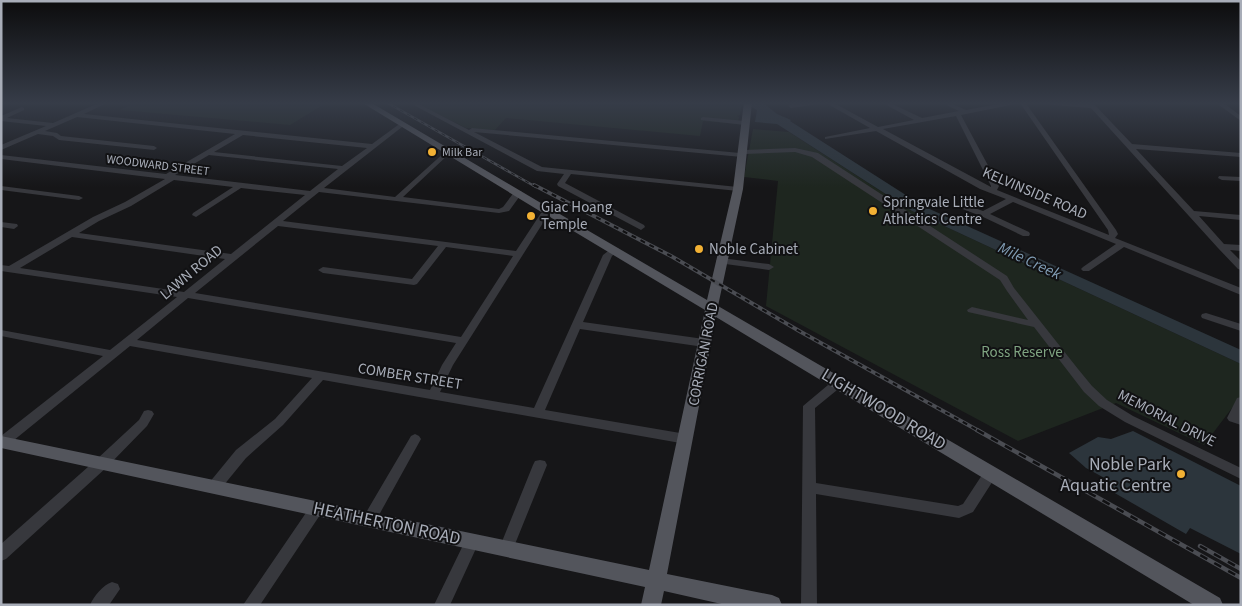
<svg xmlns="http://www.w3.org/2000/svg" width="1242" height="606" viewBox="0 0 1242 606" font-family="'Source Sans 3',sans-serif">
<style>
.green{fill:#1e261f}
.water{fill:#2c353c}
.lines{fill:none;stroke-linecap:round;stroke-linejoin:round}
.minor{fill:#37383d;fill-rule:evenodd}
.major{fill:#53555c;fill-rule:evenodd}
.rail-far2-casing{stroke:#4a4c52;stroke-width:2.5}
.rail-far1-casing{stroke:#4a4c52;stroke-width:4}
.rail-casing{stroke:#4a4c52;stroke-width:4.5}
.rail-far2{stroke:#111113;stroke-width:1;stroke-dasharray:4;stroke-linecap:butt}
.rail-far1{stroke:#111113;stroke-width:2;stroke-dasharray:5;stroke-linecap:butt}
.rail{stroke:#111113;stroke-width:2.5;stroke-dasharray:8;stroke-linecap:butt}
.poi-dot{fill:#f2b134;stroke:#111113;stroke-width:2}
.labels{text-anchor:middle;stroke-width:4;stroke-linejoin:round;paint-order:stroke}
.far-poi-label{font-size:12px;fill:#a8adb8;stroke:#111113;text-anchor:start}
.far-street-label{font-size:12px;fill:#a8adb8;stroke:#111113}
.street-label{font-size:15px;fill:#a8adb8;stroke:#111113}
.poi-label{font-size:15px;fill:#a8adb8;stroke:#111113;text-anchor:start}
.park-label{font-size:15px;fill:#7fa381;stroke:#111113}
.water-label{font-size:16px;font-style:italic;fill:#7f9bb3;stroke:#111113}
.near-street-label{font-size:18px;fill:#a8adb8;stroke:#111113}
.near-poi-label{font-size:18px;fill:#a8adb8;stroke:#111113;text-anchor:end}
</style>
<rect width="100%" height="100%" fill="#161618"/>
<path class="green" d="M 113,102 L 328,102 L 290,125 L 120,110 L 128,106 L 108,104 Z
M 414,102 L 743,102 L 740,115 L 737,116 L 739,117 L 738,124 L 703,121 L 700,136 L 506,118 L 495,130 L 466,128 Z
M 753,129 L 789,132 L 912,211 L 1241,364 L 1241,396 L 1204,445 L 1116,403 L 1018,441 L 766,306 L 778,181 L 744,177 Z"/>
<path class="water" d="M 743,102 L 762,102 L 777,114 L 791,120 L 790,121 L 923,206 L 1241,350 L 1241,364 L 912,211 L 777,124 L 755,122 L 757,110 Z
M 1133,431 L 1241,486 L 1241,554 L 1190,528 L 1186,534 L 1106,488 L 1110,481 L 1086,468 L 1069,453 L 1098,437 L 1111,439 Z"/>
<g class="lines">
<path class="minor" d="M 101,102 L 109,102 L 84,114 L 372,144 L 398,125 L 402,125 L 402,127 L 324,188 L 395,197 L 446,151 L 450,151 L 450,153 L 403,197 L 499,209 L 503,207 L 515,191 L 521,191 L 522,193 L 509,211 L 499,213 L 319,192 L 283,221 L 516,251 L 541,213 L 547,213 L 548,215 L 453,365 L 440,392 L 534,408 L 603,255 L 612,248 L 618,248 L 619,250 L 612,256 L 583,322 L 704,339 L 709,343 L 704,347 L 580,329 L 545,410 L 686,434 L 690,436 L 692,439 L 690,442 L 686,444 L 323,380 L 283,425 L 246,458 L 219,491 L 214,493 L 209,491 L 207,487 L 209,483 L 236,450 L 275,419 L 312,378 L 130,346 L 8,445 L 1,446 L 1,436 L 103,356 L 1,336 L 1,330 L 110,350 L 177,297 L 1,271 L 1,265 L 9,266 L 93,217 L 125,202 L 165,179 L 1,159 L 1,155 L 166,174 L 235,134 L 77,117 L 45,131 L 57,133 L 61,136 L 154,146 L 157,148 L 154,150 L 59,140 L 53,136 L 38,134 L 1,150 L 1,145 L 46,126 L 1,121 L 1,116 L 22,107 L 24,108 L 24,110 L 7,118 L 53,123 ZM 243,135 L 367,148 L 342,166 L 214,152 ZM 209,155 L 338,169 L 310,191 L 175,175 ZM 174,180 L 233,187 L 193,213 L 192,215 L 196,217 L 241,188 L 305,195 L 231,254 L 79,233 L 99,221 L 131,206 ZM 278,226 L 438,246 L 412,279 L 323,267 L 318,270 L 323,273 L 414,285 L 417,284 L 446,247 L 513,256 L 461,337 L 195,293 ZM 72,237 L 225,259 L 184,292 L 20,268 ZM 188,298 L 456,343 L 442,365 L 430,390 L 137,340 Z
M 408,102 L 415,102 L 469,130 L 472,128 L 740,153 L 743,150 L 795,148 L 818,153 L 1007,276 L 1014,288 L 1078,369 L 1092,386 L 1107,400 L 1133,416 L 1241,468 L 1241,479 L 1125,422 L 1099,406 L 1084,392 L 1034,327 L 968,312 L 967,310 L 972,307 L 1028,320 L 1007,291 L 1000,280 L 812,157 L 795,152 L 745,154 L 745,157 L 742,157 L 474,132 L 542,167 L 738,187 L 742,189 L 738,191 L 571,174 L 565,183 L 644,225 L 645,227 L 641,230 L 558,186 L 557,184 L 564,174 L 537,171 Z
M 811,102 L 832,102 L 878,127 L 914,120 L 881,102 L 888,102 L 922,118 L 959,111 L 940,102 L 948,102 L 966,110 L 1009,102 L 1025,102 L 1116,230 L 1118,234 L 1115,238 L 1241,288 L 1241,295 L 1124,247 L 1089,271 L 1083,271 L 1081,269 L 1083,267 L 1116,244 L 1013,202 L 990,214 L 1029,232 L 1030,234 L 1029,236 L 1023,236 L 981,216 L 957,207 L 956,205 L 960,203 L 983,211 L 1006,199 L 980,189 L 876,131 L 825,139 L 825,137 L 870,128 L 826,103 L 791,108 L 788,106 L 791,104 ZM 1020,103 L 1108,230 L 1109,235 L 997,190 L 999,186 L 961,115 ZM 956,116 L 991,186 L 991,187 L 883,129 Z
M 1037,102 L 1087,104 L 1086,102 L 1092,102 L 1132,144 L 1241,153 L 1241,157 L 1136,149 L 1194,211 L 1241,215 L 1241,220 L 1199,216 L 1224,244 L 1241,245 L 1241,251 L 1230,250 L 1241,261 L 1241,270 L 1238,269 L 1218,248 L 1091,108 L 1040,104 Z
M 1215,102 L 1222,102 L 1241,116 L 1241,121 Z
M 703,117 L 745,121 L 748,123 L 745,125 L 701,120 L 701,118 Z
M 1219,176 L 1241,177 L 1241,181 L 1222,180 L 1218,178 Z
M 1,186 L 79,196 L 83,198 L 79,200 L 1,190 Z
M 1,222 L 17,224 L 18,226 L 14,229 L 1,227 Z
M 721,258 L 769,264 L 774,267 L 769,270 L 718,263 L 716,261 L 718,259 Z
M 1206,313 L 1241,324 L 1241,331 L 1202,318 L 1201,316 L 1202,314 Z
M 838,379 L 842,380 L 844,383 L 842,386 L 815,408 L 816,483 L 958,506 L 963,504 L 986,469 L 991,468 L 996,469 L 998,473 L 973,512 L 959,518 L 816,494 L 817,605 L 801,605 L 803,406 L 834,380 Z
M 1241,397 L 1241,425 L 1229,421 L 1227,418 L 1237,398 Z
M 148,410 L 152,411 L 154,414 L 147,426 L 107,467 L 6,559 L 1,561 L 1,544 L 97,459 L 139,420 L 144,411 Z
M 415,434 L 419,436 L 421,439 L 374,524 L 369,526 L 364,524 L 362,520 L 364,516 L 411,436 Z
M 540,460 L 545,461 L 547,465 L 513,549 L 511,554 L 506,556 L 501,554 L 499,549 L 533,465 L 535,461 Z
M 317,502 L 322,504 L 324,508 L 322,512 L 260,605 L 243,605 L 312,504 Z
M 472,535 L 477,537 L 479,542 L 450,605 L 434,605 L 467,537 Z
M 112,582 L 118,584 L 120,589 L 109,605 L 90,605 C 94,596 103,585 112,582 Z"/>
<path class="major" d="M 361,102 L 370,102 L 551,209 L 551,213 L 558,213 L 707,300 L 733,189 L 744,102 L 752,102 L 743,189 L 718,306 L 1220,598 L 1223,605 L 1194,605 L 716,317 L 667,574 L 772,595 L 779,598 L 782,605 L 726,605 L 664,591 L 661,605 L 641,605 L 645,587 L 1,448 L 1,436 L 649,570 L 705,310 L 550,217 L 550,213 L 543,213 Z"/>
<defs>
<path id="rail-far2" d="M 386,102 L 536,187"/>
<path id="rail-far1" d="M 534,185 L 671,256 L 801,332 L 979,431"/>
<path id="rail" d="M 977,430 L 1241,578
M 1200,546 L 1241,569"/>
</defs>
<use href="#rail-far2" class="rail-far2-casing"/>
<use href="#rail-far1" class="rail-far1-casing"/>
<use href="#rail" class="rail-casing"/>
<use href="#rail-far2" class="rail-far2"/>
<use href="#rail-far1" class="rail-far1"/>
<use href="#rail" class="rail"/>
</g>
<linearGradient id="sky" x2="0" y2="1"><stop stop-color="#0c0c0d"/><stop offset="0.55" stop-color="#363c48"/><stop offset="1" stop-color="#363c48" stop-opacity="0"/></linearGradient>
<rect width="1242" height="187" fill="url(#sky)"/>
<g class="poi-dot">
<circle cx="432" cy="152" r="5"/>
<circle cx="873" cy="211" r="5"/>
<circle cx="531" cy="216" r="5"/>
<circle cx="699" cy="249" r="5"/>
<circle cx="1181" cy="474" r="5"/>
</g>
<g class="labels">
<g class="far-poi-label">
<text x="442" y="156">Milk Bar</text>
</g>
<g class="far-street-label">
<text transform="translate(158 165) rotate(7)" y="4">WOODWARD STREET</text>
</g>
<g class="street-label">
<text transform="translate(1035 193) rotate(23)" y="5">KELVINSIDE ROAD</text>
<text transform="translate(191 272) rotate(-40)" y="5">LAWN ROAD</text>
<text transform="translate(703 354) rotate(-79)" y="5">CORRIGAN ROAD</text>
<text transform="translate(410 376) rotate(9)" y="5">COMBER STREET</text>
<text transform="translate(1167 418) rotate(27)" y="5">MEMORIAL DRIVE</text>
</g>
<g class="poi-label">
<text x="883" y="207">Springvale Little<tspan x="883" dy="17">Athletics Centre</tspan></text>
<text x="541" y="212">Giac Hoang<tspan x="541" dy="17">Temple</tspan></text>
<text x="709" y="254">Noble Cabinet</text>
</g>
<g class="park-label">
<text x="1022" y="357">Ross Reserve</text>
</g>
<g class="water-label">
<text transform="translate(1030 260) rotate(25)" y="6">Mile Creek</text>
</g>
<g class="near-street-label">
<text transform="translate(884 409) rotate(31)" y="6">LIGHTWOOD ROAD</text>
<text transform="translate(387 523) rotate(12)" y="6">HEATHERTON ROAD</text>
</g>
<g class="near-poi-label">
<text x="1171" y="470">Noble Park<tspan x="1171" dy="21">Aquatic Centre</tspan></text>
</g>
</g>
<rect width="1242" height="606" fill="none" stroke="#a8adb8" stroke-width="5"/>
</svg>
